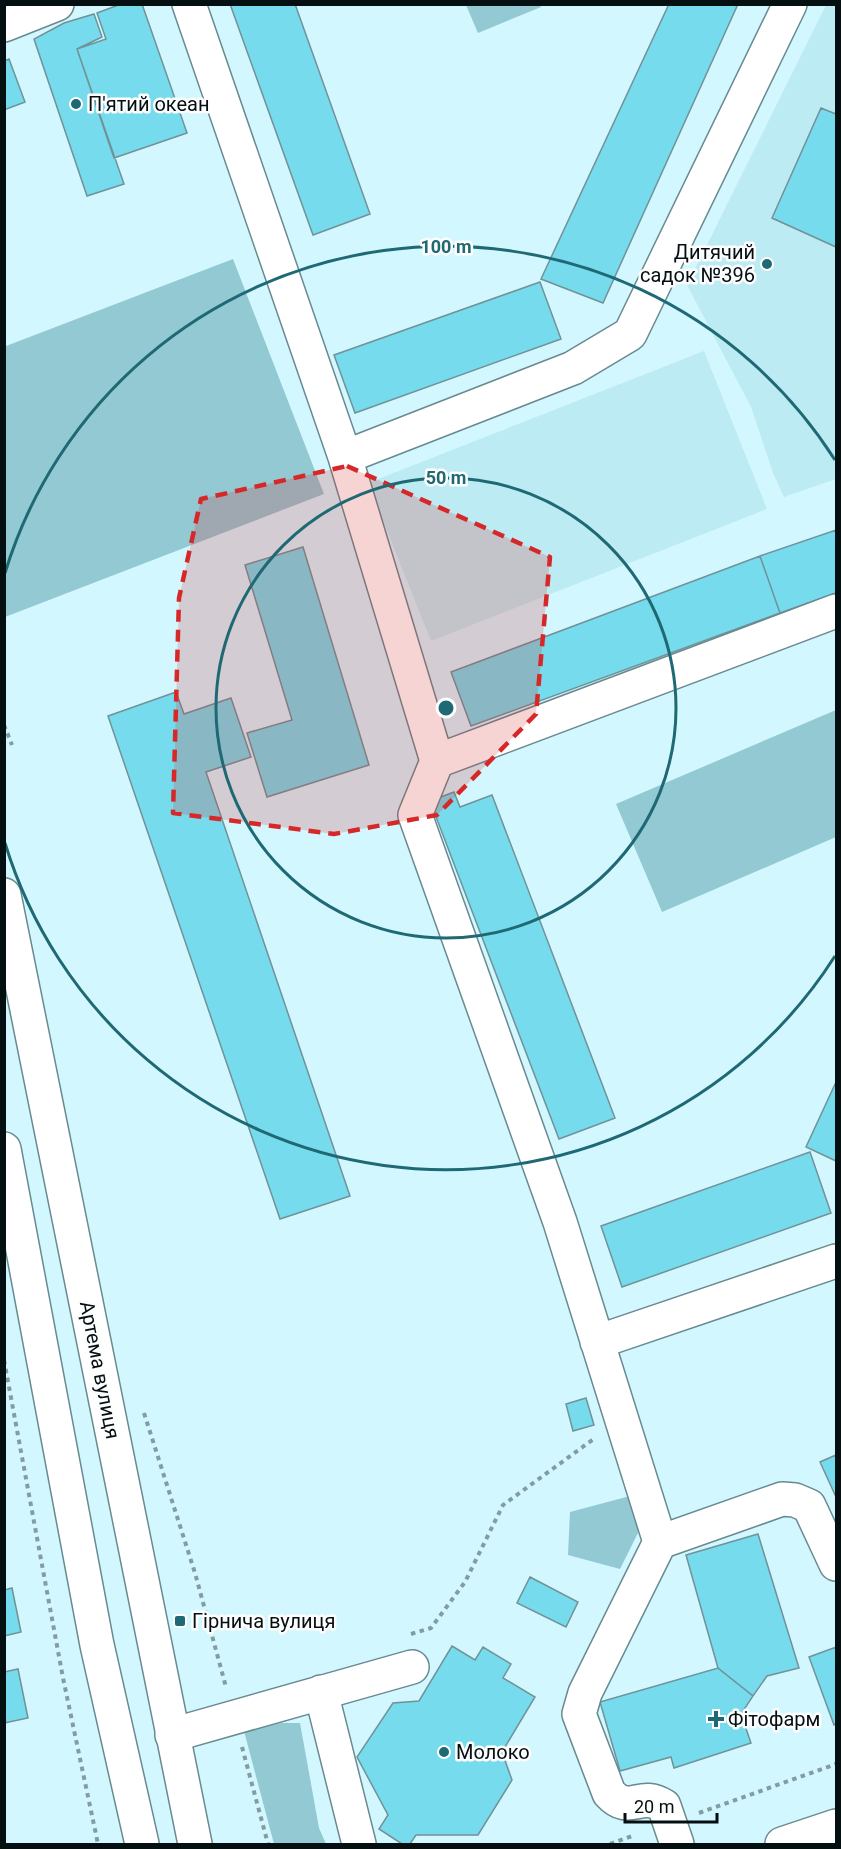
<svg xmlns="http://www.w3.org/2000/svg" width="841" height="1849" viewBox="0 0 841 1849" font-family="Roboto,sans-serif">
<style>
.built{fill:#bdebf3}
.green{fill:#92c9d3}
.building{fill:#76dbec;stroke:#709299;stroke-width:1.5}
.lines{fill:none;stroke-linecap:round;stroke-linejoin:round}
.minor-casing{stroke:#688a90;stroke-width:36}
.major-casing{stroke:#688a90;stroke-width:36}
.path{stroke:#829da2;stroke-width:4;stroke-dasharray:4.5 4.5;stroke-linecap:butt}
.minor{stroke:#fff;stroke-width:33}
.major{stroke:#fff;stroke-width:33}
.marked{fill:#d62828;fill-opacity:0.2;stroke:#d62828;stroke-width:4.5;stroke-dasharray:12 8;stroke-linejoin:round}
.ring{fill:none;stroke:#1f6974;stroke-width:3}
.poi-dot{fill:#1f6974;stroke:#fdfdfd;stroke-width:2}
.labels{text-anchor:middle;stroke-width:5;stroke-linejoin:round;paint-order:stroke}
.poi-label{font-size:20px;fill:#030f11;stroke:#fdfdfd;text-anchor:start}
.street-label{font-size:20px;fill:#030f11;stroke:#fdfdfd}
.centre{fill:#1f6974;stroke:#fdfdfd;stroke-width:3}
.ring-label{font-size:18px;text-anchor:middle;font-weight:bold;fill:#1f6974;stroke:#fdfdfd;stroke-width:5;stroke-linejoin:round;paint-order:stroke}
</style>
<rect width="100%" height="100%" fill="#d3f7fe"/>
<path class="built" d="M 826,5 L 836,5 L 836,479 L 784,497 L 773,473 L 751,407 L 687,285 Z
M 704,351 L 767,509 L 431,641 L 368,483 Z"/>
<path class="green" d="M 540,5 L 541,7 L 478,33 L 466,5 Z
M 233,259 L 324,494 L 5,617 L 5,343 L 6,346 Z
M 836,710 L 836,837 L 662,912 L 616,804 Z
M 630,1496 L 639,1531 L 620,1569 L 568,1555 L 570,1512 Z
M 281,1723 L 300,1723 L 319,1828 L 326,1844 L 274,1844 L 244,1731 Z"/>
<path class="building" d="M 121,4 L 142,4 L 187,133 L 114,158 L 77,49 L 106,39 L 97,13 Z
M 230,4 L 295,4 L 370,214 L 313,235 Z
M 669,4 L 738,4 L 603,303 L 541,279 Z
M 94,14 L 102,37 L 77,49 L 124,184 L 87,196 L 34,39 L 64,23 Z
M 9,59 L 25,102 L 4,110 L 4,61 Z
M 821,108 L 836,114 L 836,247 L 772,218 Z
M 540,282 L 561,339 L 355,413 L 334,355 Z
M 836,530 L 836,593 L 780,613 L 760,556 Z
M 303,547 L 369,765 L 267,797 L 247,733 L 292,720 L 245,565 Z
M 760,556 L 780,613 L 471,726 L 451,672 Z
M 176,692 L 184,714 L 231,698 L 251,757 L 206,772 L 350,1196 L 280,1219 L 108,716 Z
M 454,792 L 460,807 L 492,795 L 615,1118 L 559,1139 L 430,801 Z
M 836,1082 L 836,1161 L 806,1147 Z
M 810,1152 L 831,1213 L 622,1287 L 601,1226 Z
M 586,1398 L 594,1425 L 573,1431 L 566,1404 Z
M 836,1455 L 836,1497 L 820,1462 Z
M 758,1534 L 799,1668 L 767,1676 L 753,1696 L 718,1668 L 686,1555 Z
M 530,1577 L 578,1602 L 566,1627 L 517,1603 Z
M 12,1588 L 21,1632 L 4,1636 L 4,1590 Z
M 452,1646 L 475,1660 L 483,1647 L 511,1664 L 503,1678 L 535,1697 L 502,1752 L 512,1780 L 478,1835 L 416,1835 L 410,1844 L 402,1844 L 379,1829 L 388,1815 L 357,1757 L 393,1703 L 419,1701 Z
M 836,1647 L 836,1724 L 834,1725 L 809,1657 Z
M 718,1668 L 753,1696 L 741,1714 L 751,1743 L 674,1768 L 671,1757 L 620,1771 L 600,1702 Z
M 18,1669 L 28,1718 L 4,1723 L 4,1672 Z"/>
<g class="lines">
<defs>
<path id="minor" d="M 189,4 L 345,457 L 437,761 L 415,815 L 560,1222 L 660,1542 L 782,1499 L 795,1500 L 809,1506 L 836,1564
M 4,25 L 57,4
M 345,457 L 573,368 L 630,334 L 790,4
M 437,761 L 836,611
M 597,1342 L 836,1261
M 660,1542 L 585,1693 L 579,1714 L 609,1793 C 630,1816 639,1790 664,1806 L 677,1844
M 321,1692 L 359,1844
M 172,1735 L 412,1667"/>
<path id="major" d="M 4,895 L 195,1844
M 4,1149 L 97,1645 L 142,1844
M 782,1844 L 836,1826"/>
</defs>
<use href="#minor" class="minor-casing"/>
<use href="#major" class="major-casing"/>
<path class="path" d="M 4,725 L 12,745
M 4,1360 L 63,1678 L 98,1844
M 144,1413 L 195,1573 L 226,1687
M 411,1634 L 431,1628 L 465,1582 L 503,1505 L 595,1438
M 242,1747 L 268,1844
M 699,1813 L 836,1764
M 610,1844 L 632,1836"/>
<use href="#minor" class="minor"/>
<use href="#major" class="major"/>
</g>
<path class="marked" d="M 347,466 L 550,557 L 536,714 L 437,815 L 334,834 L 173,813 L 179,598 L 201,499 Z"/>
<g class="ring">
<circle cx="446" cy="708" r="230"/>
<path d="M835 956A461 461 0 0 1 5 843M5 573A461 461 0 0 1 835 460"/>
</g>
<g class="poi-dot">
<circle cx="76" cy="104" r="6"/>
<circle cx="767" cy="264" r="6"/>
<rect x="174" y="1615" width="12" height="12" rx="3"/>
<path d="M713 1710h6v6h6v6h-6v6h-6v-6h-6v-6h6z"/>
<circle cx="444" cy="1752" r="6"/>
</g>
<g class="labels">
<g class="poi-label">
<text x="88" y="111">П'ятий океан</text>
<text x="755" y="259" text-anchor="end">Дитячий<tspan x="755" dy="23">садок №396</tspan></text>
<text x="192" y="1628">Гірнича вулиця</text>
<text x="728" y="1726">Фітофарм</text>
<text x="456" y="1759">Молоко</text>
</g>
<g class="street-label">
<text transform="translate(100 1370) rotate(79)" y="7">Артема вулиця</text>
</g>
</g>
<circle cx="446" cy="708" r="9" class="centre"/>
<g class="ring-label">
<text x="446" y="253">100 m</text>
<text x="446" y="484">50 m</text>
</g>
<rect width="841" height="1849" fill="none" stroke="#030f11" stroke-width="12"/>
<path d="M625 1813v9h92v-9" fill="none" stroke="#030f11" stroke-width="3"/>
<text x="634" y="1813" font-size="18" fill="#030f11" stroke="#fdfdfd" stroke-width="4.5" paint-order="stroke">20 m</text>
</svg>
